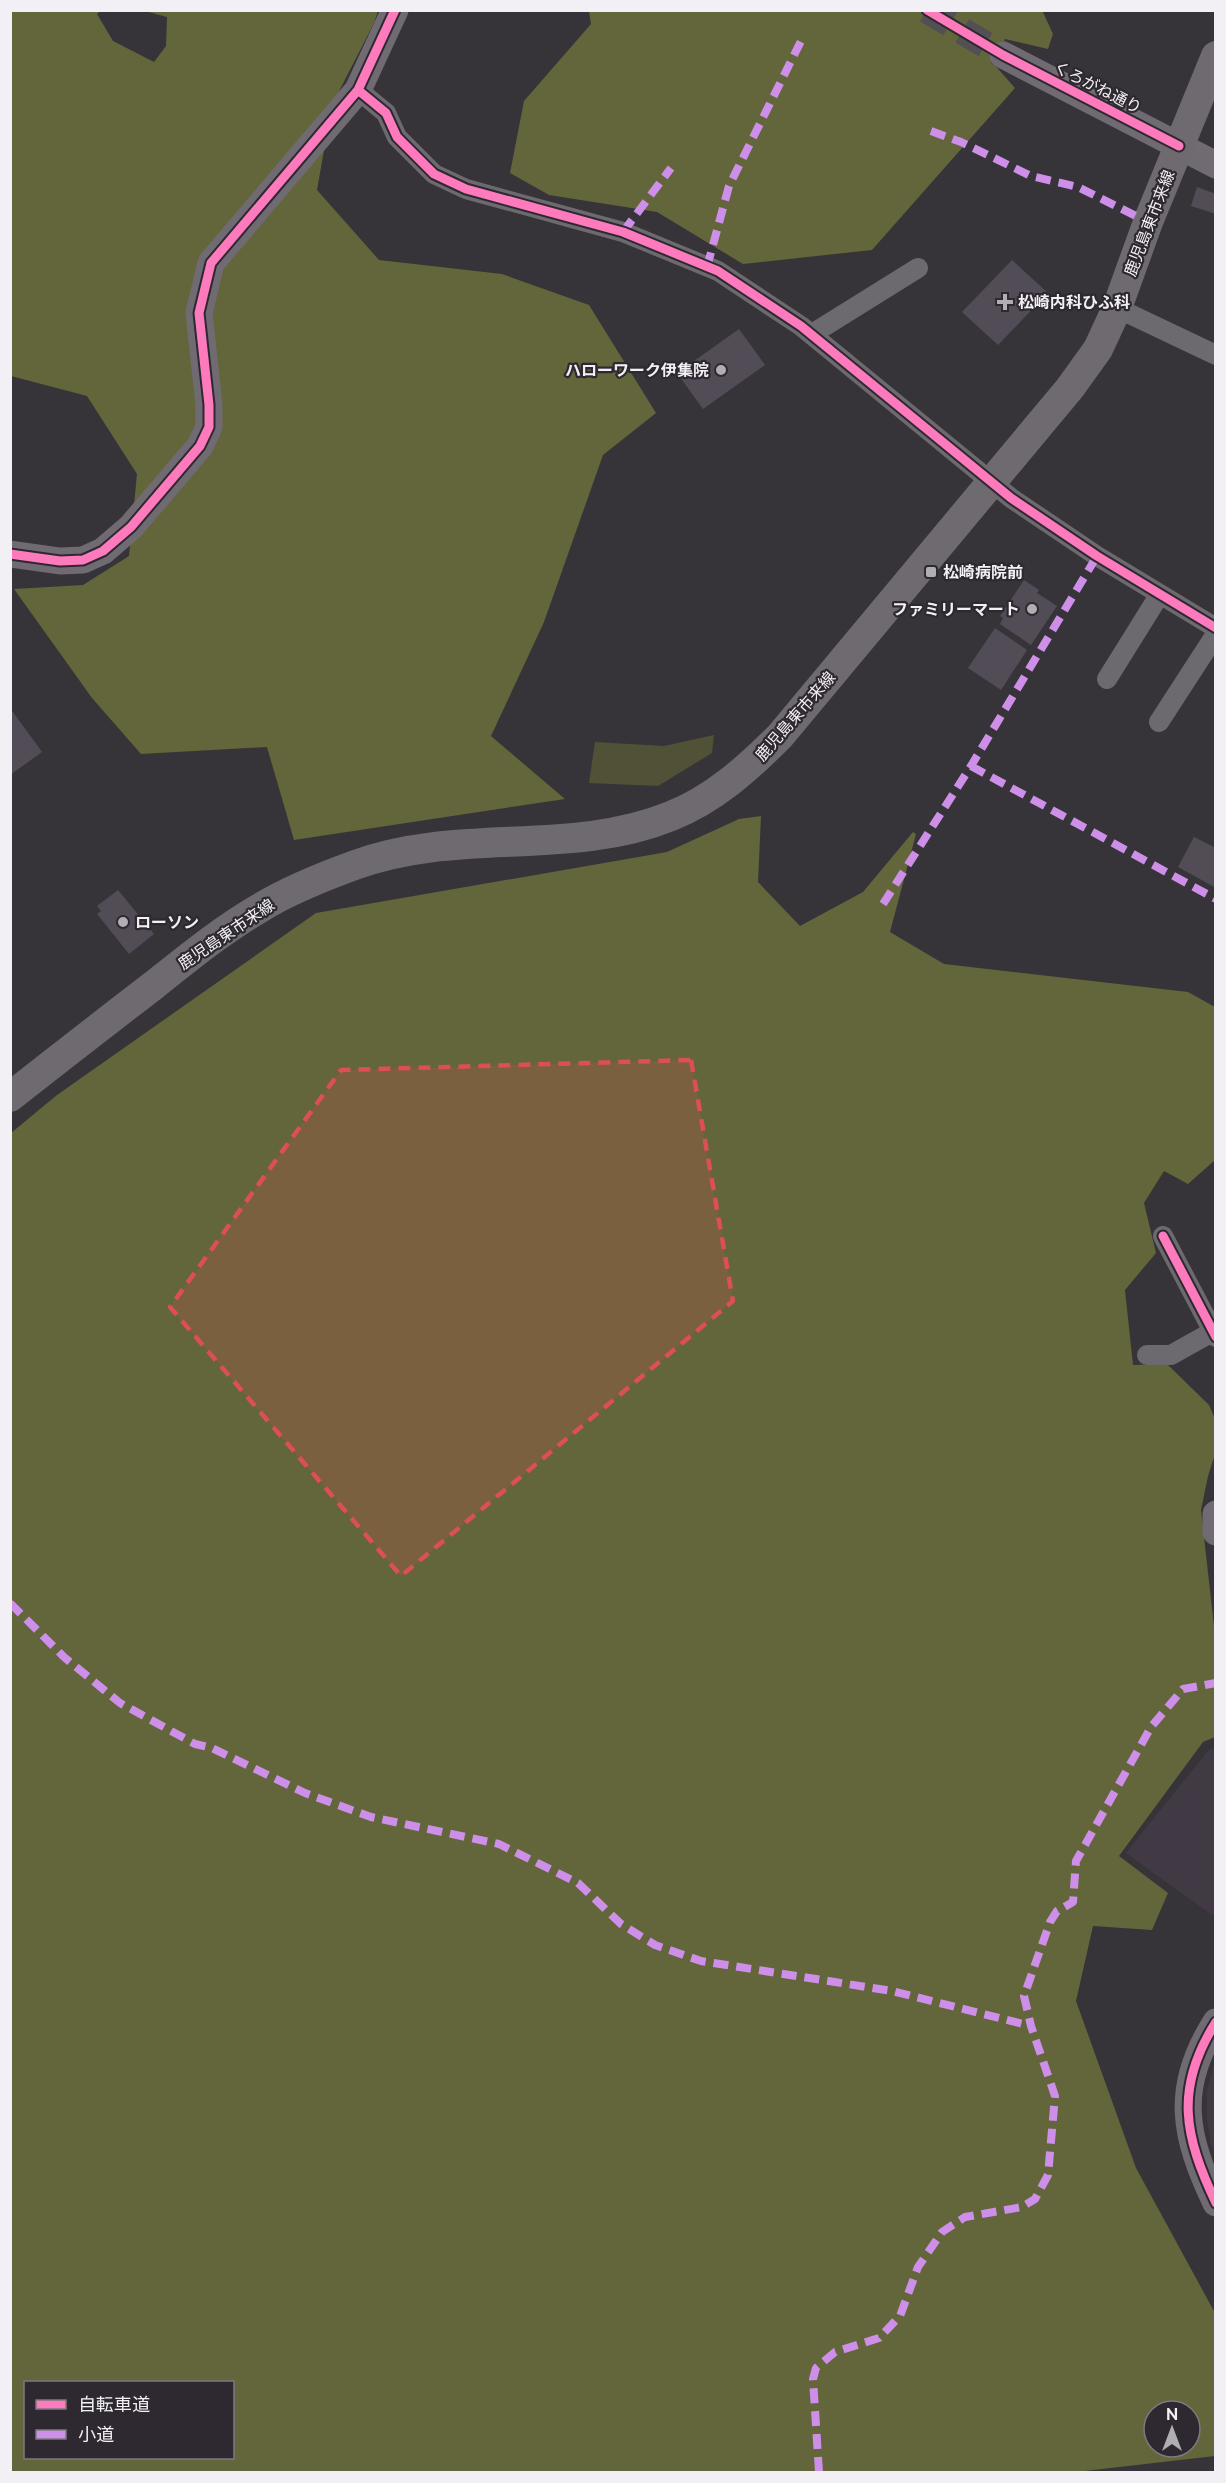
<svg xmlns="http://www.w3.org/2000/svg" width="1226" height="2483" viewBox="0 0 1226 2483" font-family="Raleway,'Noto Sans JP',sans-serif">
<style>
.built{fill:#413a45}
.green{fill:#515137}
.forest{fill:#63653b;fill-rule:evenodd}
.building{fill:#524c56}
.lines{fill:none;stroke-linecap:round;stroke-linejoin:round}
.secondary-tunnel{stroke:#535055;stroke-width:27;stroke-dasharray:27 14;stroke-linecap:butt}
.street{stroke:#6d6a6f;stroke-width:20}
.secondary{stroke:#706b72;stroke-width:27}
.primary{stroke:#6e6a70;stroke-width:30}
.quiet{stroke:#ce8fe9;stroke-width:8;stroke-dasharray:15 8;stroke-linecap:butt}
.cycleway-casing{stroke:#2e2930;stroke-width:13}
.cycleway{stroke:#fd7abc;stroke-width:9}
.marked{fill:#dc5051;fill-opacity:0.2;stroke:#dc5051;stroke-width:4.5;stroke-dasharray:12 8;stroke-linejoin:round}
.poi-dot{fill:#b1aeb3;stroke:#2e2930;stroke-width:2}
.labels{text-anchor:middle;stroke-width:4.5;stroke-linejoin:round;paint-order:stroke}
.street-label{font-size:16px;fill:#f3f0f5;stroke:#2e2930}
.poi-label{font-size:16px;font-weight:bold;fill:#f3f0f5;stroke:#2e2930;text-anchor:start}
</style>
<rect width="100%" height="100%" fill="#373439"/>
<path class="built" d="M 1215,1747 L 1215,1917 L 1126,1853 L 1208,1751 Z
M 1215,2060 L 1216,2153 L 1215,2153 L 1211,2144 L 1207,2119 L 1207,2091 Z"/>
<path class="green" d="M 714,735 L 712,753 L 658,786 L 589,783 L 595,742 L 664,746 Z"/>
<path class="forest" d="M 1042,10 L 1053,34 L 1048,49 L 1005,39 L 992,62 L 1015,88 L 872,250 L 743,264 L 657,212 L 549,195 L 510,173 L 524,101 L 591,24 L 589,11 Z
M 10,11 L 100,11 L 97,14 L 113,41 L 154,62 L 166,46 L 167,17 L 145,11 L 378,11 L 374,23 L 332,105 L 317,190 L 379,260 L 502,274 L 589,305 L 656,413 L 603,455 L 544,622 L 491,736 L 565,799 L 294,840 L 267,747 L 141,754 L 92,698 L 14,589 L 83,585 L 129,556 L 137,474 L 87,396 L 11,376 Z
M 761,816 L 758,882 L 800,926 L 863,892 L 913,832 L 916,834 L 890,932 L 944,964 L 1188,992 L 1215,1007 L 1215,1160 L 1188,1184 L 1164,1171 L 1144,1203 L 1156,1253 L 1125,1290 L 1133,1365 L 1167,1364 L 1209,1405 L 1215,1419 L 1215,1454 L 1208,1476 L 1201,1510 L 1215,1635 L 1215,1737 L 1203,1742 L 1119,1856 L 1168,1893 L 1152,1930 L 1093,1926 L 1076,2001 L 1136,2168 L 1215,2313 L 1215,2456 L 1076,2472 L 11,2472 L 11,1133 L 57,1095 L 316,913 L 667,852 L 739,819 ZM 26,2382 L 232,2382 L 232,2458 L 26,2458 ZM 1154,2411 L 1190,2411 L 1190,2447 L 1154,2447 Z"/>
<path class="building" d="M 1197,187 L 1216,194 L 1216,214 L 1191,206 Z
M 1012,260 L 1048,293 L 998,345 L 962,312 Z
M 739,329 L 765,365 L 703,409 L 677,373 Z
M 1024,580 L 1039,590 L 1037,593 L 1057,606 L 1031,645 L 1000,624 L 1003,618 L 1000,616 Z
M 995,628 L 1027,650 L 1001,690 L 968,668 Z
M 10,708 L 42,752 L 10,775 Z
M 1194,837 L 1216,848 L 1216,888 L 1178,867 Z
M 118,890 L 154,934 L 129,954 L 97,914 L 101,911 L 97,906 Z"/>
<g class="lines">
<path class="secondary-tunnel" d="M 927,10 L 1003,55"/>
<path class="street" d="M 358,90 L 386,113 L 397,137 L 434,174 L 466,189 L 623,232 L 718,271 L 801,326 L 1011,498 L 1097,556 L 1216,628
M 1117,308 L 1216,355
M 812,334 L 918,268
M 1107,679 L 1160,594
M 1159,722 L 1216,634
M 1163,1236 L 1216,1337
M 1147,1355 L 1171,1355 L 1212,1332"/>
<path class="secondary" d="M 1003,55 L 1216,165
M 10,554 L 60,561 L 83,560 L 103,551 L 131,527 L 200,446 L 209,427 L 209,405 L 199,313 L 211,263 L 358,90 L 395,10
M 1216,1514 L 1216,1532
M 1216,2022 C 1174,2088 1184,2136 1216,2203"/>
<path class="primary" d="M 10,1097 C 58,1059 106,1022 154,985 C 188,958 222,930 260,908 C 289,890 322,877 355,865 C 457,827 571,857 671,816 C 714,799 748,768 780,736 L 1070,388 L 1098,349 L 1117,308 L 1148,222 L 1216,56"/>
<path class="quiet" d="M 931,131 L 961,142 L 1031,176 L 1078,187 L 1148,222
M 623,232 L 671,168
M 707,267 L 729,186 L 802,39
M 971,766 L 1216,899
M 883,904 L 971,766 L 1097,556
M 10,1603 L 64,1657 L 120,1703 L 195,1744 L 212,1748 L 305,1793 L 371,1817 L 499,1844 L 578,1883 L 621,1924 L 655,1945 L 701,1961 L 892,1991 L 1031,2026
M 819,2472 L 813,2379 L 816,2368 L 835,2352 L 879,2338 L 900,2316 L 918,2267 L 942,2232 L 965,2217 L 1022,2207 L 1035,2199 L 1048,2175 L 1055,2096 L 1031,2026 L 1024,1996 L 1050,1922 L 1057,1911 L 1073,1902 L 1076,1861 L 1151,1727 L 1183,1689 L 1216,1683"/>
<defs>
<path id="cycleway" d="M 927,10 L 1003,55 L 1179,146
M 358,90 L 386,113 L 397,137 L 434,174 L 466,189 L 623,232 L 718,271 L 801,326 L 1011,498 L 1097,556 L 1216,628
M 10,554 L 60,561 L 83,560 L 103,551 L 131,527 L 200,446 L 209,427 L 209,405 L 199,313 L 211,263 L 358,90 L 395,10
M 1163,1236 L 1216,1337
M 1216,2022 C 1174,2088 1184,2136 1216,2203"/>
</defs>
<use href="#cycleway" class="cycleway-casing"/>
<use href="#cycleway" class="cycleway"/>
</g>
<path class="marked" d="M 691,1060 L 733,1301 L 401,1576 L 170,1307 L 341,1070 Z"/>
<g class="poi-dot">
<path d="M1002 293h6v6h6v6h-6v6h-6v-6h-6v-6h6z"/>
<circle cx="721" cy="370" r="6"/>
<rect x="925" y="566" width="12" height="12" rx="3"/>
<circle cx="1032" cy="609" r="6"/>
<circle cx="123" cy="922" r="6"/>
</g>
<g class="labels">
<g class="street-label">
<text transform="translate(1098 87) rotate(27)" y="6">くろがね通り</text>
<text transform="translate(1149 223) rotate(-69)" y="6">鹿児島東市来線</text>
<text transform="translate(795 716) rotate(-49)" y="6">鹿児島東市来線</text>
<text transform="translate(226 934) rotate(-34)" y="6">鹿児島東市来線</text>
</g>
<g class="poi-label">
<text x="1018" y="308">松崎内科ひふ科</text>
<text x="709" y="376" text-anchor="end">ハローワーク伊集院</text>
<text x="943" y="578">松崎病院前</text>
<text x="1020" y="615" text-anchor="end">ファミリーマート</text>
<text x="135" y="928">ローソン</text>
</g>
</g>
<rect width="1226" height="2483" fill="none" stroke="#f3f0f5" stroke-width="24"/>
<rect x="24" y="2381" width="210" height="78" fill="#2e2930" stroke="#7d797f" stroke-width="1.5"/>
<rect x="36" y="2400" width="30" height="9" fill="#fd7abc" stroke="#7d797f" stroke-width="1.5"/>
<text x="78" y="2411" font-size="18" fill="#f3f0f5">自転車道</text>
<rect x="36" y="2430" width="30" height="9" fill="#ce8fe9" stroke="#7d797f" stroke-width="1.5"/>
<text x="78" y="2441" font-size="18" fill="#f3f0f5">小道</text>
<g transform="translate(1172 2429)"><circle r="28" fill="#2e2930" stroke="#7d797f" stroke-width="1.5"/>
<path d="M0-4.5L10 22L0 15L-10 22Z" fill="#b1aeb3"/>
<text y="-9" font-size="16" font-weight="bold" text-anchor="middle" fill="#f3f0f5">N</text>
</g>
</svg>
